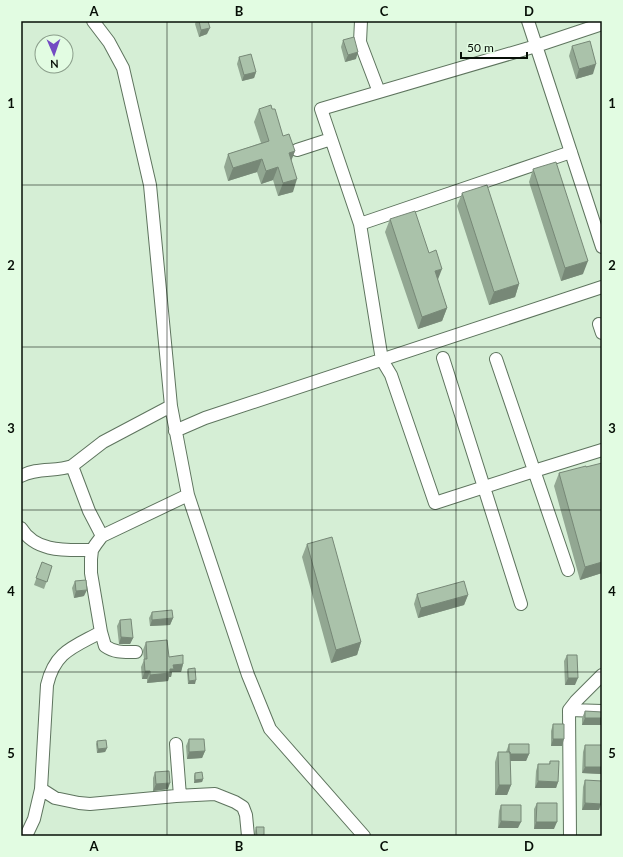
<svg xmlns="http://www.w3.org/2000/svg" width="623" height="857" viewBox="0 0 623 857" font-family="Lato,sans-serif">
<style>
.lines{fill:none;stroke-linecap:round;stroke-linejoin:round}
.minor-casing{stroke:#5e745e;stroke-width:14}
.minor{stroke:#fff;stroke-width:12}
.wall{fill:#92a792}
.shaded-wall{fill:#787}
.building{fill:#aac2aa;stroke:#787}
.grid{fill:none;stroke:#070f07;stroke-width:1;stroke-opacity:0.55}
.neatline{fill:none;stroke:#070f07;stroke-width:1.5}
.grid-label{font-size:13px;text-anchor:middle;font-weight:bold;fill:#070f07}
</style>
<rect width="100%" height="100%" fill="#d5eed5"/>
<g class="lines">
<defs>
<path id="minor" d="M 93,21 L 109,42 L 123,68 L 150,185 L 171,406 L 188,495 L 248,675 L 270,729 L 364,836
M 361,21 L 360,42 L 379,92
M 528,21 L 602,247
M 602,24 L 536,46 L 321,109 L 360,224 L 382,360 L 391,375 L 435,503 L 534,471 L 602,450
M 297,150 L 331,139
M 360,224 L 571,152
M 599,324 L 602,333
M 443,358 L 521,604
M 496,359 L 568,570
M 175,431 L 205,418 L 602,287
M 72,466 L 89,511 L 102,536
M 21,476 C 37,467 56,472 72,466 L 103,442 L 171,406
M 21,528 C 36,553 67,550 92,550
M 101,632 L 105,646 C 115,653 124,652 136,652
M 569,710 L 576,701 L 602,675
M 176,744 L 180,796
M 41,789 L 55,798 L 79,803 L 90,804 L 176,796 L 215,794 L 235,802 L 243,807 L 246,815 L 248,836
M 26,836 L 34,819 L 41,789 L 47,685 C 55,651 74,647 101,632 L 91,573 L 91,559 L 92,550 L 96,544 L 102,536 L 188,495
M 570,836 L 569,710 L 602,711"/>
</defs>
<use href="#minor" class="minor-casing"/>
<use href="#minor" class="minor"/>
</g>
<path class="wall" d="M 196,21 L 208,21 L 207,34 L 199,37 L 195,24 Z
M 343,40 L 356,59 L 345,62 L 341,47 Z
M 572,46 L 593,74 L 576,79 L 569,56 Z
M 239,57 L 256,72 L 254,78 L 242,81 L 237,64 Z
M 259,109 L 272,109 L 283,136 L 295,151 L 291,160 L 293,192 L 278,196 L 273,180 L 261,184 L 257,172 L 228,181 L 224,167 L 228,154 L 261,143 L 254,122 Z
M 533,169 L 583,274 L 561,281 L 529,182 Z
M 462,193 L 519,284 L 515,297 L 489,305 L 457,206 Z
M 390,219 L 438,280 L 447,308 L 442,321 L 418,329 L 385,232 Z
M 586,467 L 602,573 L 580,580 L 554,486 L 559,473 Z
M 307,544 L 361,642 L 357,655 L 331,663 L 302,557 Z
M 42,562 L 52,566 L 44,589 L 34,585 Z
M 75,581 L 84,596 L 74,598 L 72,588 Z
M 417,594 L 468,595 L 464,605 L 418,618 L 414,604 Z
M 152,612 L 173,618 L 170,625 L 150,626 L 149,618 Z
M 120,620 L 133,638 L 130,644 L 119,644 L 117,626 Z
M 146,642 L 169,657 L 183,664 L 181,672 L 172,672 L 171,677 L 169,677 L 168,681 L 147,683 L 147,679 L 142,679 L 141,667 L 144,660 L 143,650 Z
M 567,655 L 575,685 L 565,685 L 564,661 Z
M 188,669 L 195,684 L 188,684 L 187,672 Z
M 585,711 L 602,712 L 602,725 L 582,725 L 582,718 Z
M 553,724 L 562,746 L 551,746 L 551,731 Z
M 189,739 L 205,751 L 202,758 L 187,759 L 186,746 Z
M 97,741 L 107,748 L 105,752 L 97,753 L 96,744 Z
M 509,744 L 529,754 L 526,761 L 510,761 L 511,785 L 507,795 L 495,795 L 495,762 L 498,752 L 506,752 Z
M 585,745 L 602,745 L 602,770 L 601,774 L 582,773 L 583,752 Z
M 550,761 L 558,782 L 556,788 L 535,788 L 536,771 L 538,764 L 549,764 Z
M 155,772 L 168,789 L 153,791 L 153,778 Z
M 195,773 L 203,779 L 202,782 L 194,783 L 194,776 Z
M 585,780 L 602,795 L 599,810 L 582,810 L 583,787 Z
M 537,803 L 554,829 L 534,829 L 534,809 Z
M 501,805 L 518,828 L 498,828 L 499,811 Z
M 256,827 L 264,835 L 264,836 L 255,836 L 255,831 Z"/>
<path class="shaded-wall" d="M 210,28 L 207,34 L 199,37 L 201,30 Z
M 358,52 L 356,59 L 345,62 L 348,55 Z
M 596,64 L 593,74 L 576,79 L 579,69 Z
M 256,72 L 254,78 L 242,81 L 244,75 Z
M 295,151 L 290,164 L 289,153 Z
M 262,159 L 257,172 L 228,181 L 233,168 Z
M 278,167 L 273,180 L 261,184 L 266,171 Z
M 297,179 L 293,192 L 278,196 L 283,183 Z
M 588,261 L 583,274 L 561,281 L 565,268 Z
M 442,269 L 437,282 L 435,271 Z
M 519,284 L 515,297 L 489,305 L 494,292 Z
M 447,308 L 442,321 L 418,329 L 422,317 Z
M 602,562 L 602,573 L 580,580 L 585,567 Z
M 87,590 L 84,596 L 74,598 L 76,591 Z
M 468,595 L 464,605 L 418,618 L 421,608 Z
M 173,618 L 170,625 L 150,626 L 152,620 Z
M 121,637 L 133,638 L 130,644 L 119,644 Z
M 361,642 L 357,655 L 331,663 L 336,650 Z
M 183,664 L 181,672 L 172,672 L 171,677 L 169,677 L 168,681 L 147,683 L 150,675 L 170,669 L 173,665 Z
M 145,671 L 150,671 L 147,679 L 142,679 Z
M 568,678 L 578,678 L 575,685 L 565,685 Z
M 196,680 L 195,684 L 188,684 L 189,681 Z
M 585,718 L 602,718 L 602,725 L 582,725 Z
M 553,739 L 564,739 L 562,746 L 551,746 Z
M 107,748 L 105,752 L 97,753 L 98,749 Z
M 205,751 L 202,758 L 187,759 L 189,752 Z
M 509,754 L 529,754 L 526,761 L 506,761 Z
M 585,767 L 602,767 L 602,770 L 601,774 L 582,773 Z
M 203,779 L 202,782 L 194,783 L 195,780 Z
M 538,781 L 558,782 L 556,788 L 535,788 Z
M 170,783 L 168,789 L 153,791 L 156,784 Z
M 499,785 L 511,785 L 507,795 L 495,795 Z
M 585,803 L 601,804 L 599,810 L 582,810 Z
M 501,821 L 521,822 L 518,828 L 498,828 Z
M 536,822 L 557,822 L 554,829 L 534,829 Z"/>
<path class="building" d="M 199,21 L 208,21 L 210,28 L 201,30 Z
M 354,37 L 358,52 L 348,55 L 343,40 Z
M 590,41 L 596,64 L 579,69 L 572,46 Z
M 251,54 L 256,72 L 244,75 L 239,57 Z
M 271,105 L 272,109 L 275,109 L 283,136 L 289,134 L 295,151 L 289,153 L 297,179 L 283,183 L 278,167 L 266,171 L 262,159 L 233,168 L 228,154 L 269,141 L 259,109 Z
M 556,162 L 588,261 L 565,268 L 533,169 Z
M 487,185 L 519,284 L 494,292 L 462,193 Z
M 415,211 L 429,253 L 436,250 L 442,269 L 435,271 L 447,308 L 422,317 L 390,219 Z
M 602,463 L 602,562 L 585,567 L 559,473 L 586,466 L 586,467 Z
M 332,537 L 361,642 L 336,650 L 307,544 Z
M 42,562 L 52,566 L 47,582 L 36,578 Z
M 86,580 L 87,590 L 76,591 L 75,581 Z
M 464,581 L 468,595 L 421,608 L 417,594 Z
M 172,610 L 173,618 L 152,620 L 152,612 Z
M 131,619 L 133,638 L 121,637 L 120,620 Z
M 167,640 L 169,657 L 183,655 L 183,664 L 173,665 L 174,669 L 170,669 L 170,673 L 150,675 L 150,671 L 145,671 L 144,659 L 147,659 L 146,642 Z
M 567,655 L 577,655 L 578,678 L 568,678 Z
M 195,668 L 196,680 L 189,681 L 188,669 Z
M 585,711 L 602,712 L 602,718 L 585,718 Z
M 553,724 L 564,724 L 564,739 L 553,739 Z
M 189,739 L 204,739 L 205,751 L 189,752 Z
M 106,740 L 107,748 L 98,749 L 97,741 Z
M 509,744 L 529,744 L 529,754 L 510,754 L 510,752 L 509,752 Z
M 585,745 L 602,745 L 602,767 L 585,767 Z
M 498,752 L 510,752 L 511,785 L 499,785 Z
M 550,761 L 559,761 L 558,782 L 538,781 L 538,764 L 550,764 Z
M 169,771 L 170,783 L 156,784 L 155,772 Z
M 202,772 L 203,779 L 195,780 L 195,773 Z
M 585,780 L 602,781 L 601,804 L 585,803 Z
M 537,803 L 557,803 L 557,822 L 536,822 Z
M 501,805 L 521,805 L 521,822 L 501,821 Z
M 256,827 L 264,827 L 264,835 L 257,836 Z"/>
<path class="grid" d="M 167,21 L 167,836M 312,21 L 312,836M 456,21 L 456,836M 21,185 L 602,185M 21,347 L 602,347M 21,510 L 602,510M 21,672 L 602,672"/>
<rect width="623" height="857" fill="none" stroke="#e2fce2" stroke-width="44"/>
<g transform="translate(54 54) rotate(178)"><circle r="19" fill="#e2fce2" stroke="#8a9d8a"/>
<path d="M0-3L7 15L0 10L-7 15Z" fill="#734ac3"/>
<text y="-6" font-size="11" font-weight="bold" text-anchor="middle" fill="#070f07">N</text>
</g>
<path d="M461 52v6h66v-6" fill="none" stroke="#070f07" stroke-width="2"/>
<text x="467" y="52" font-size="12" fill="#070f07" stroke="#e2fce2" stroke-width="3" paint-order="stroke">50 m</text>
<rect x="22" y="22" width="579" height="813" class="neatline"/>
<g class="grid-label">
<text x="94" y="16">A</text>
<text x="239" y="16">B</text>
<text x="384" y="16">C</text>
<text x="529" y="16">D</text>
<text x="11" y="108">1</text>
<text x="612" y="108">1</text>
<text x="11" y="270">2</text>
<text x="612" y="270">2</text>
<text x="11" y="433">3</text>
<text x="612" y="433">3</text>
<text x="11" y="596">4</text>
<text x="612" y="596">4</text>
<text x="11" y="758">5</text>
<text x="612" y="758">5</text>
<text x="94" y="851">A</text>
<text x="239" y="851">B</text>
<text x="384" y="851">C</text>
<text x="529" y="851">D</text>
</g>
</svg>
